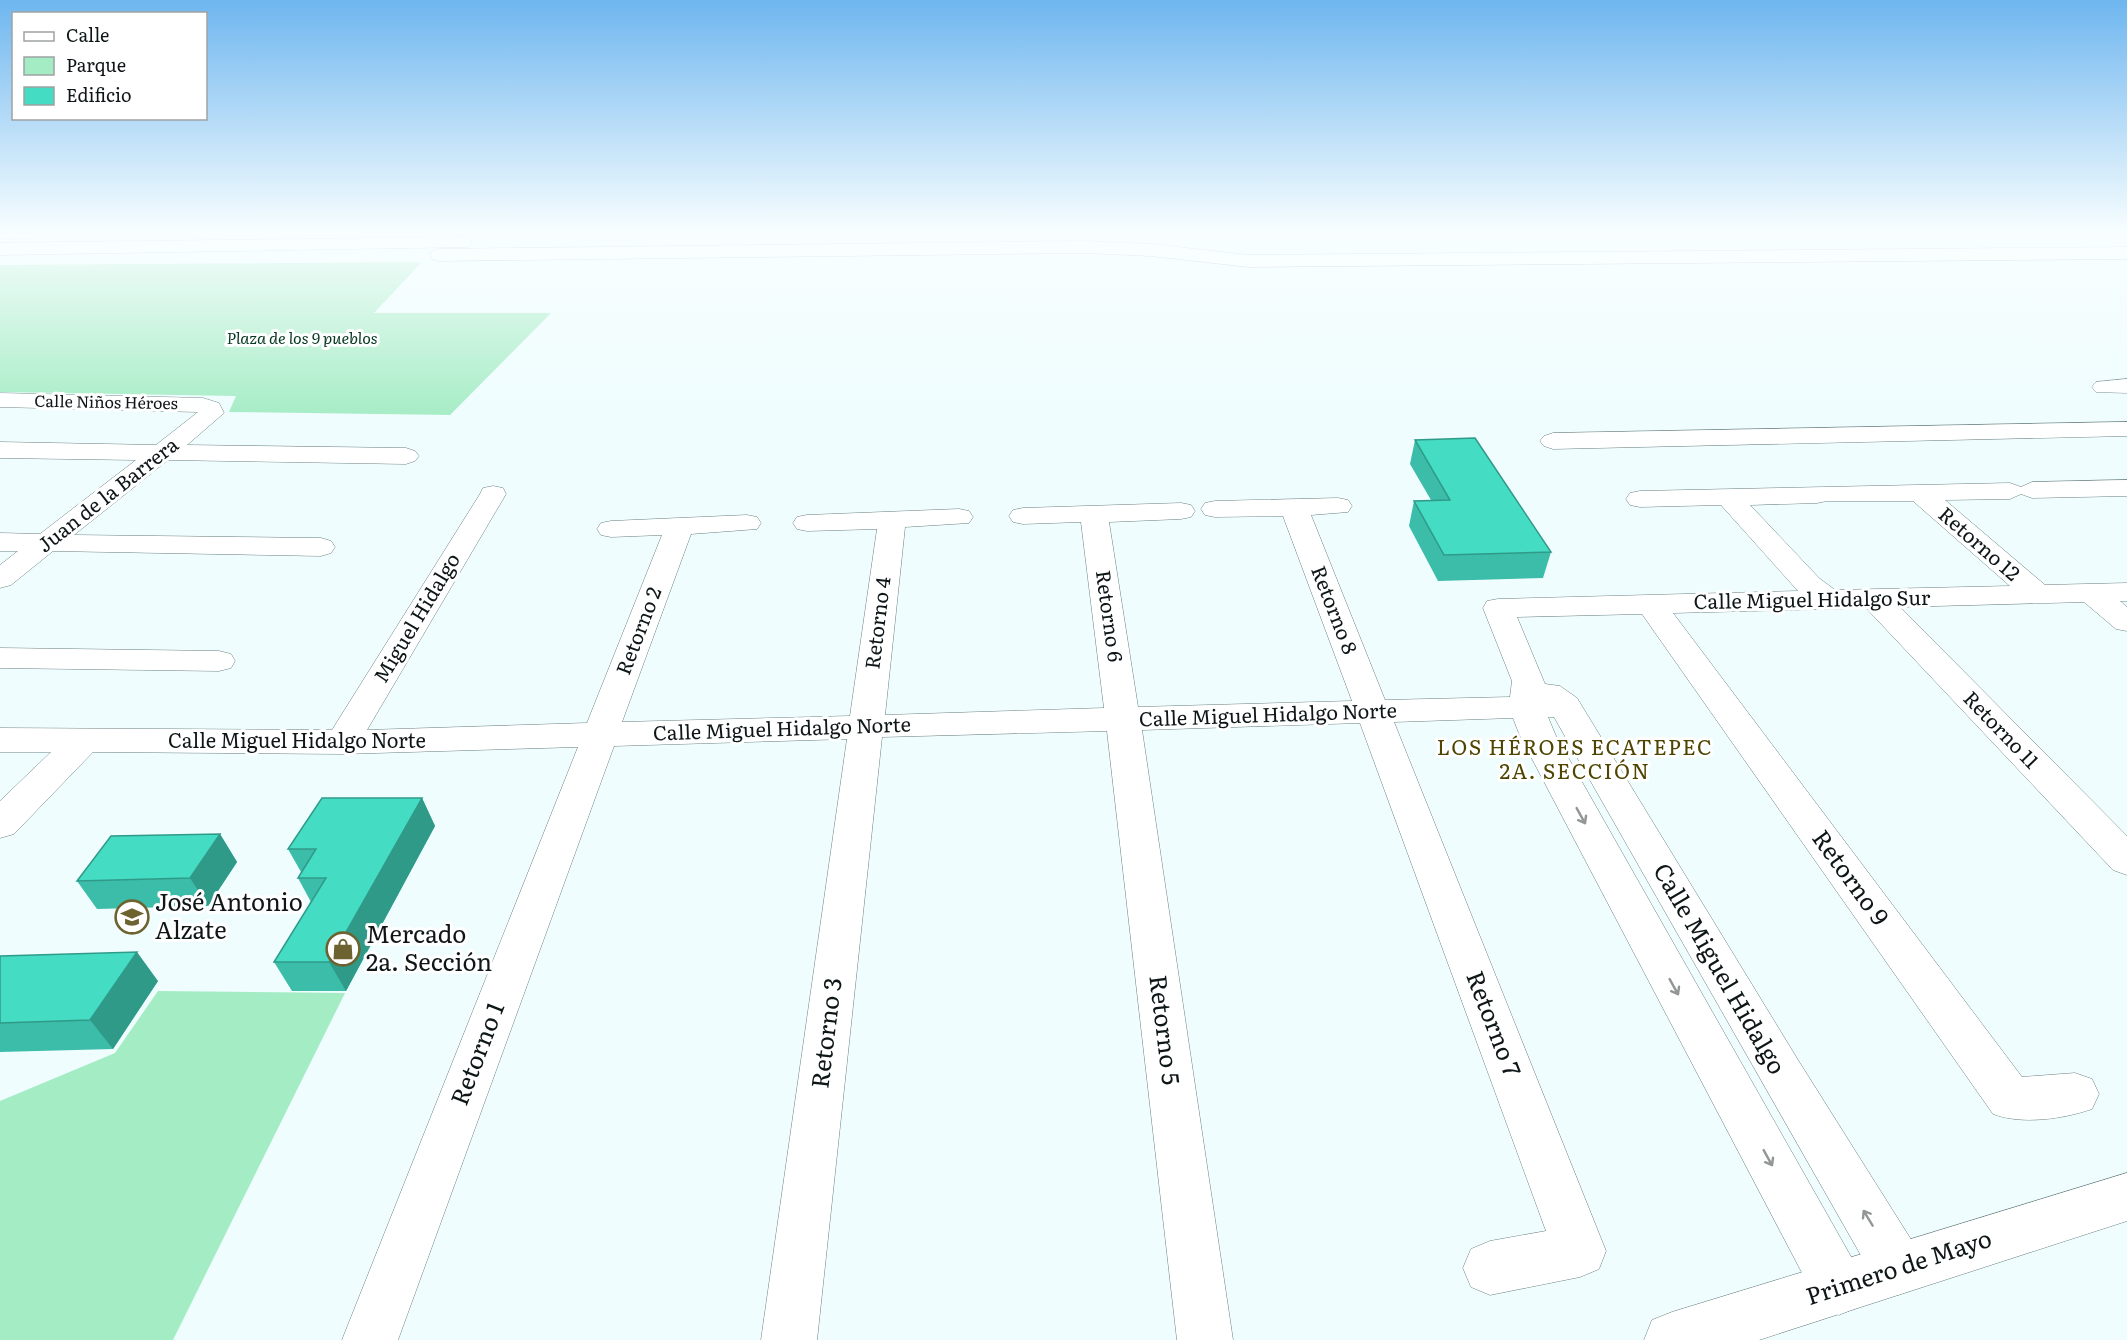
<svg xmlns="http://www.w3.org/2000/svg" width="2127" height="1340" viewBox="0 0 2127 1340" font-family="Literata,serif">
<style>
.green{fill:#a4ecc4}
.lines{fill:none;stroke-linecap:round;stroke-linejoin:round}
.minor-casing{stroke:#6c8182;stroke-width:1}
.major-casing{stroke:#6c8182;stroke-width:1}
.minor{fill:#fff;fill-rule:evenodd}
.major{fill:#fff;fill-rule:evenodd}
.wall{fill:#3bbda9}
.shaded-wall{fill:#309a89}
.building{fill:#45dcc4;stroke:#309a89;stroke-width:1.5}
.oneway{stroke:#939697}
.labels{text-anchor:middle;stroke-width:6;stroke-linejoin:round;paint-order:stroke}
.far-park-label{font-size:16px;font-style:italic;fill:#053722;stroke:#fff}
.far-street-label{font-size:16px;fill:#0e1617;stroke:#fff}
.street-label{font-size:20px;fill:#0e1617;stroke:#fff}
.neighbourhood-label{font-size:21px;letter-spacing:1.5px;fill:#4f4501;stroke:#fff}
.near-street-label{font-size:24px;fill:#0e1617;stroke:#fff}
.near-poi-label{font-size:24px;fill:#0e1617;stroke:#fff;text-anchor:start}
</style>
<rect width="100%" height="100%" fill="#effdfe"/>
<path class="green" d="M 422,262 L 374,313 L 551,313 L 450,415 L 229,412 L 236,396 L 0,392 L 0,265 Z
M 158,991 L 345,993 L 173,1340 L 0,1340 L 0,1101 L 115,1053 Z"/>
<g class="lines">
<defs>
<path id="minor" d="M 463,237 L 469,239 L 472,243 L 469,247 L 0,255 L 0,243 Z
M 1084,241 L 1151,244 L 1249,255 L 2127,247 L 2127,259 L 1249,267 L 1151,256 L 1084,253 L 439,261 L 432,259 L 430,255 L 432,251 L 439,249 Z
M 2127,379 L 2127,393 L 2096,392 L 2092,387 L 2096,382 Z
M 0,393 L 203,398 L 219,403 L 224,413 L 187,445 L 406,448 L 415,451 L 419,456 L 415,461 L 406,464 L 168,460 L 74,535 L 321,538 L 331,541 L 335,547 L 331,553 L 321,556 L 53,551 L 11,585 L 0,588 L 0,565 L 18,551 L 0,551 L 0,533 L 40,534 L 136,460 L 0,458 L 0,442 L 156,445 L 198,412 L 0,407 Z
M 2127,422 L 2127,436 L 1553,449 L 1544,446 L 1540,441 L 1544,436 L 1553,433 Z
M 2127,480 L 2127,496 L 2032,498 L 2021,494 L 2010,499 L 1945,500 L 2045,585 L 2127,583 L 2127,601 L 2120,601 L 2127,607 L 2127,631 L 2116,629 L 2084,602 L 1900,607 L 2127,836 L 2127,875 L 2113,870 L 1866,608 L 1673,613 L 2022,1077 L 2075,1073 L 2092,1079 L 2099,1094 L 2092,1109 C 2063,1119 2022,1125 1993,1114 L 1642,614 L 1517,617 L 1545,684 L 1560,686 L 1577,698 L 1798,1060 L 1917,1249 L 1925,1268 L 1917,1287 L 1898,1295 L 1879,1287 L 1554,717 L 1548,717 L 1556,736 L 1858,1269 L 1866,1288 L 1858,1307 L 1839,1315 L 1820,1307 L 1520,736 L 1513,718 L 1394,722 L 1606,1251 L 1599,1269 L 1580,1277 L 1490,1295 L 1471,1287 L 1463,1268 L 1471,1249 L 1490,1241 L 1546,1231 L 1360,723 L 1142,730 L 1233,1340 L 1177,1340 L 1107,731 L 882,737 L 817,1340 L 761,1340 L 847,739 L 614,746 L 398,1340 L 342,1340 L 578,747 L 342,754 L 93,752 L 14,834 L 0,838 L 0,801 L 51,752 L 0,752 L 0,728 L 332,730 L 480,494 L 483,488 L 493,486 L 503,488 L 506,494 L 367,730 L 587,723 L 662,535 L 611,537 L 601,535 L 597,529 L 601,523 L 611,521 L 747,515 L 757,517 L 761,523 L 757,529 L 691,534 L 622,722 L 850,716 L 877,529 L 807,531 L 797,529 L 793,523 L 797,517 L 807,515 L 959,509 L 969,511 L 973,517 L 969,523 L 905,527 L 885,715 L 1104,708 L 1081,522 L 1023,524 L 1013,522 L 1009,516 L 1013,510 L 1023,508 L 1181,503 L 1191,505 L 1195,511 L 1191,517 L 1181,519 L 1109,522 L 1138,707 L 1352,701 L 1283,516 L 1215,517 L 1205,515 L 1201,509 L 1205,503 L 1215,501 L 1338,498 L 1348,500 L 1352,506 L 1348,512 L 1311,515 L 1385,700 L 1510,697 L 1512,681 L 1483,608 L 1487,601 L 1498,599 L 1798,591 L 1721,505 L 1640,507 L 1630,505 L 1626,499 L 1630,493 L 1640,491 L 2010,483 L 2021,487 L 2032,482 ZM 1827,501 L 1913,501 L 2010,586 L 1835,590 L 1819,578 L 1750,505 L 1817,503 Z
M 0,648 L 219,651 L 231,654 L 235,661 L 231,668 L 219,671 L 0,668 Z"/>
<path id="major" d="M 0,233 L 75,233 L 72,237 L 66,238 L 0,239 Z
M 2127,1173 L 2127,1221 L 1759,1340 L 1644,1340 L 1652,1320 L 1672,1312 Z"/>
</defs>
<use href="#minor" class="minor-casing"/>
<use href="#major" class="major-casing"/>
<use href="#minor" class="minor"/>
<use href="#major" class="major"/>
</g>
<path class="wall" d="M 1415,440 L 1551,552 L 1543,578 L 1438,581 L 1409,526 L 1414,501 L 1431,500 L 1410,464 Z
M 422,798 L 435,826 L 346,991 L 292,991 L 274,962 L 311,902 L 298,878 L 301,872 L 288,849 Z
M 220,834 L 237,862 L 208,906 L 97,909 L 77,881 Z
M 0,956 L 158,981 L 113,1049 L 0,1052 Z"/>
<path class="shaded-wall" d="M 422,798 L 435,826 L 346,991 L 329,962 Z
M 220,834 L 237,862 L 208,906 L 190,878 Z
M 137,952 L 158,981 L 113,1049 L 90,1020 Z"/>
<path class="building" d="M 1475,438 L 1551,552 L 1444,555 L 1414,501 L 1450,500 L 1415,440 Z
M 322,798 L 422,798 L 329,962 L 274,962 L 326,878 L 298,878 L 316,849 L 288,849 Z
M 220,834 L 190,878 L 77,881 L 111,836 Z
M 137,952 L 90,1020 L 0,1023 L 0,956 Z"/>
<defs><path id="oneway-shaft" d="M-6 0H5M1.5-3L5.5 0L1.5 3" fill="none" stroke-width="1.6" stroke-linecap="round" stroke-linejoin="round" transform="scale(1.5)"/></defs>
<g class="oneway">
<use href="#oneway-shaft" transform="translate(1581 816) rotate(61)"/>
<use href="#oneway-shaft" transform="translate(1674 987) rotate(61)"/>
<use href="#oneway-shaft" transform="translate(1768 1158) rotate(61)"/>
<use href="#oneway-shaft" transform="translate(1868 1218) rotate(-121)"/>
</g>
<linearGradient id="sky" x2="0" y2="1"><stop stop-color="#6eb6ef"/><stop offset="0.55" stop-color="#f8feff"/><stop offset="1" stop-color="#f8feff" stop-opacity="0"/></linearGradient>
<rect width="2127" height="421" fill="url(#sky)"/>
<defs>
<symbol id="school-ring" viewBox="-11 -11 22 22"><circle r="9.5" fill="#fff" stroke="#6c6330" stroke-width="1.5"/><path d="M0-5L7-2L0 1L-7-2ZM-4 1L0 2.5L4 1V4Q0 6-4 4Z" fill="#6c6330"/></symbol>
<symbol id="shop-ring" viewBox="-11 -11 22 22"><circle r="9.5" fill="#fff" stroke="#6c6330" stroke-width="1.5"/><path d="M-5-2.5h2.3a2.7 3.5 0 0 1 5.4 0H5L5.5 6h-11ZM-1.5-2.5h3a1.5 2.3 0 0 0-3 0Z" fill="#6c6330"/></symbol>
</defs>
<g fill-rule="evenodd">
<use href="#school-ring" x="113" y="898" width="38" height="38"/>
<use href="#shop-ring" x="324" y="930" width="38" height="38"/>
</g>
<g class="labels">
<g class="far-park-label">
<text x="302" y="344">Plaza de los 9 pueblos</text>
</g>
<g class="far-street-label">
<text transform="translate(106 402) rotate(1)" y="6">Calle Niños Héroes</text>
</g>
<g class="street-label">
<text transform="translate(108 495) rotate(-38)" y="7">Juan de la Barrera</text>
<text transform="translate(1979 544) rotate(41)" y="7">Retorno 12</text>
<text transform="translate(1812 600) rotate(-1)" y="7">Calle Miguel Hidalgo Sur</text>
<text transform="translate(1334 610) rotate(69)" y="7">Retorno 8</text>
<text transform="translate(1109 616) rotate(82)" y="7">Retorno 6</text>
<text transform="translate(417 618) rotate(-59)" y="7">Miguel Hidalgo</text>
<text transform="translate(878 623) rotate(-83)" y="7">Retorno 4</text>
<text transform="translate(639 631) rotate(-69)" y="7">Retorno 2</text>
<text transform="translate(1268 715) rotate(-2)" y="7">Calle Miguel Hidalgo Norte</text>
<text transform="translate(782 729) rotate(-2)" y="7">Calle Miguel Hidalgo Norte</text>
<text transform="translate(2001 730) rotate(46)" y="7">Retorno 11</text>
<text x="297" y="748">Calle Miguel Hidalgo Norte</text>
</g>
<g class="neighbourhood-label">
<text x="1575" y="755">LOS HÉROES ECATEPEC<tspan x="1575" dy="24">2A. SECCIÓN</tspan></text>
</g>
<g class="near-street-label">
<text transform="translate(1850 878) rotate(54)" y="8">Retorno 9</text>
<text transform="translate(1719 969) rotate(60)" y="8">Calle Miguel Hidalgo</text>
<text transform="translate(1493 1024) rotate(69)" y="8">Retorno 7</text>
<text transform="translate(1164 1030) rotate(83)" y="8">Retorno 5</text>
<text transform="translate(827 1033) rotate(-83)" y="8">Retorno 3</text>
<text transform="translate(478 1054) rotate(-69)" y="8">Retorno 1</text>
<text transform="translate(1899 1268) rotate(-18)" y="8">Primero de Mayo</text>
</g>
<g class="near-poi-label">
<text x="155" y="911">José Antonio<tspan x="155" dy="28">Alzate</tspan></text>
<text x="366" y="943">Mercado<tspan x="366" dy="28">2a. Sección</tspan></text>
</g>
</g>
<rect x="12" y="12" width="195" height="108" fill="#ffffff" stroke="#9fa2a2" stroke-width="1.5"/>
<rect x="24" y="32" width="30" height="9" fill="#ffffff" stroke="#9fa2a2" stroke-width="1.5"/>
<text x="66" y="42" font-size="18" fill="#0e1617">Calle</text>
<rect x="24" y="57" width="30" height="18" fill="#a4ecc4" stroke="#9fa2a2" stroke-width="1.5"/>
<text x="66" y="72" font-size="18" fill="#0e1617">Parque</text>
<rect x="24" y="87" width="30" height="18" fill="#45dcc4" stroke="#9fa2a2" stroke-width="1.5"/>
<text x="66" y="102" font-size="18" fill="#0e1617">Edificio</text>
</svg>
